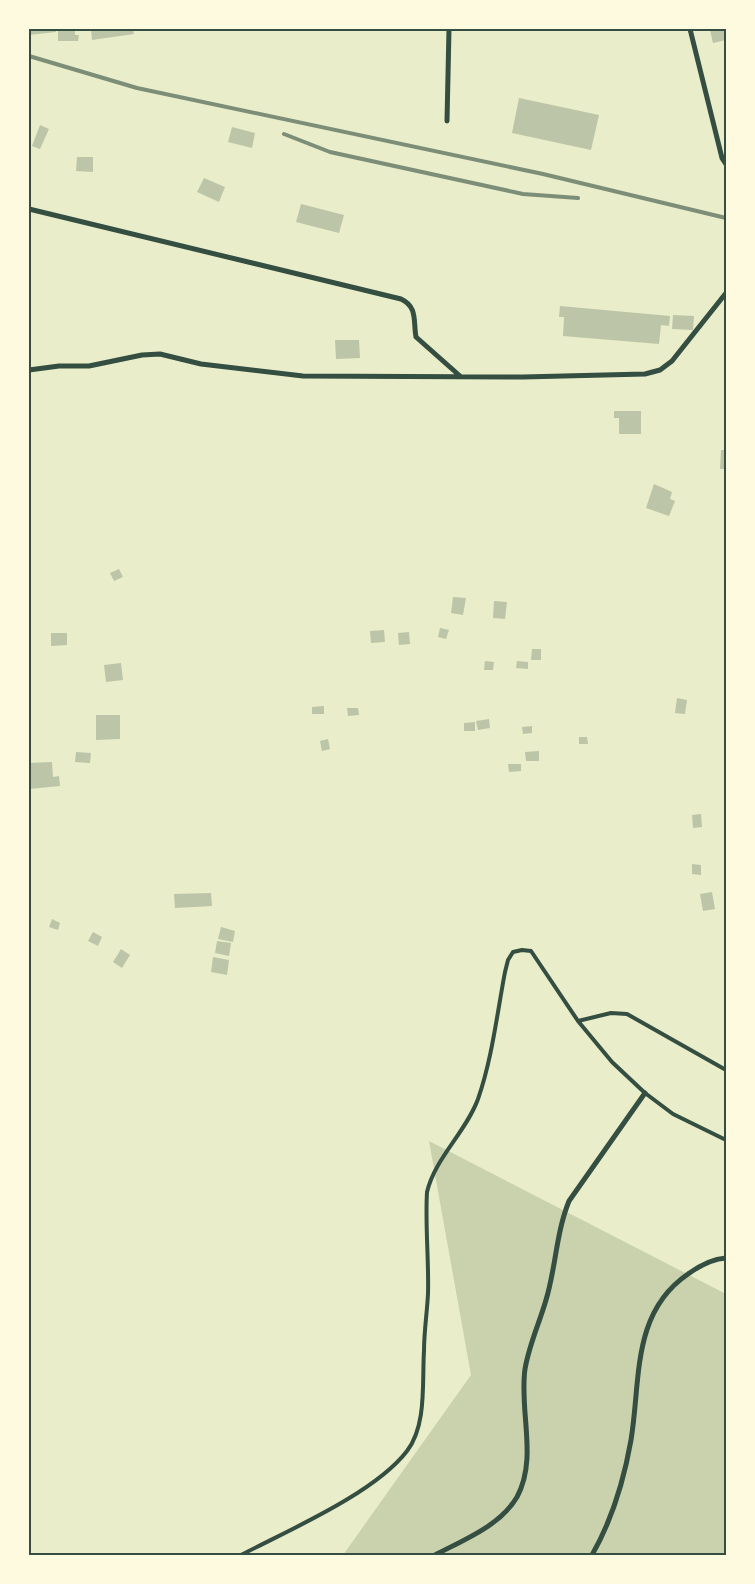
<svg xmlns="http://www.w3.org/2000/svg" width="755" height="1584" viewBox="0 0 755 1584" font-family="'Nunito Sans',sans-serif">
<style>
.green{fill:#cad2ad}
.building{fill:#bcc5a7}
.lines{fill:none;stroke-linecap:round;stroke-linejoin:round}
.service{stroke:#344e41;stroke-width:4}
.minor{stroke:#344e41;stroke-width:5}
.rail{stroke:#7c8e77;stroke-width:4}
.neatline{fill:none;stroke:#344e41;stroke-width:2}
</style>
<rect width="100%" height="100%" fill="#e9edc9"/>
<path class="green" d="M 429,1141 L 726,1294 L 726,1555 L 343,1555 L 471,1375 Z"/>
<path class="building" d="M 29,29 L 56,29 L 56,32 L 29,35 Z
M 58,29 L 75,31 L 75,35 L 79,35 L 78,41 L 58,41 Z
M 91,29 L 133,29 L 134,34 L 92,40 Z
M 726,29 L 726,40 L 713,43 L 710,30 Z
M 519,98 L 599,115 L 591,150 L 512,133 Z
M 40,125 L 49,129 L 40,149 L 32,146 Z
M 232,127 L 255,133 L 252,148 L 228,142 Z
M 77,157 L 93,157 L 93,172 L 76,171 Z
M 204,178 L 225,187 L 219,202 L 197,192 Z
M 301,204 L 344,215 L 339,233 L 296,222 Z
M 560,306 L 670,316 L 669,326 L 661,325 L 659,344 L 563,336 L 564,317 L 559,317 Z
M 673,315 L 694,316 L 693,330 L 672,329 Z
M 335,340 L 359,340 L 360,358 L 336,359 Z
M 614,411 L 641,411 L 641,434 L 619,434 L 619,418 L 614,418 Z
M 721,450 L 726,450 L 726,469 L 720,469 Z
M 654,484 L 672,492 L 670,499 L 675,501 L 669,516 L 646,508 Z
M 119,569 L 123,577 L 114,581 L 110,573 Z
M 453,597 L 466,598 L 463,615 L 451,613 Z
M 494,601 L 507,602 L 505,619 L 493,618 Z
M 440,628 L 449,630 L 446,639 L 438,637 Z
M 384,630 L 385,642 L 371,643 L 370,631 Z
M 409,632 L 410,644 L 399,645 L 398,633 Z
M 51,633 L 67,633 L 67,645 L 51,646 Z
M 532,649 L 541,649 L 541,660 L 531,660 Z
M 485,661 L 494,662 L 493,670 L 484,670 Z
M 517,661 L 528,662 L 528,669 L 516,668 Z
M 121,663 L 123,680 L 106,682 L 104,665 Z
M 677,698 L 687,700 L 685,714 L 675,713 Z
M 324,706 L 324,714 L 312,714 L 312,707 Z
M 347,708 L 358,708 L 359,715 L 348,716 Z
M 96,715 L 120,715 L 120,739 L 96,740 Z
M 489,719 L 490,728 L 478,730 L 476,721 Z
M 475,722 L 475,731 L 464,731 L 464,723 Z
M 532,726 L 532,733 L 523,734 L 522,727 Z
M 579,737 L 587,737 L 588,744 L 579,744 Z
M 328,739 L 330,749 L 322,751 L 320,741 Z
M 539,751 L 539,761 L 526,761 L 525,752 Z
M 76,752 L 91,753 L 90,763 L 75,762 Z
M 52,762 L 53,777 L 59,776 L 60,786 L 29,789 L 29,763 Z
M 508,764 L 521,764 L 521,771 L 509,772 Z
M 701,814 L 702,827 L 693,828 L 692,815 Z
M 692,864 L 701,865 L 701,875 L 692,874 Z
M 712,892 L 715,909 L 703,911 L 700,894 Z
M 211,893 L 212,906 L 175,908 L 174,894 Z
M 52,919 L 60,923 L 58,930 L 49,927 Z
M 221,927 L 235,931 L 233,942 L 218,939 Z
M 93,932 L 102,937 L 98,946 L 88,941 Z
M 217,941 L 231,943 L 229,956 L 215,953 Z
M 121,949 L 130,955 L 122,968 L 113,962 Z
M 213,957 L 229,960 L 227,975 L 211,972 Z"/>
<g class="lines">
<path class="service" d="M 578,1021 L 611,1013 L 627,1014 L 726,1070
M 241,1555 C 289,1530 375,1493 407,1451 C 427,1425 422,1382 424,1351 C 424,1332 427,1313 428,1294 C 429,1260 425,1226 427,1192 C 435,1158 466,1132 478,1099 C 492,1059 497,1014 505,972 L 508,960 L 513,952 L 522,950 L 531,951 L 578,1021 L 612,1062 L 645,1093 L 673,1114 L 726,1140"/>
<path class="minor" d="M 690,29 L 722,158 L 726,164
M 447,121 L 449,29
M 29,209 L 401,299 C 418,307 413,321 416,337 L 460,376
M 29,370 L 59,366 L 89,366 L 142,355 L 160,354 L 201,364 L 303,376 L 523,377 L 645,374 L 660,370 L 672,361 L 726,293
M 435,1555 C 463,1540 500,1526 517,1497 C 538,1458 519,1411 525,1369 C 529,1345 539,1324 546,1300 C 556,1267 556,1233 569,1201 L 645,1093
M 592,1555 C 612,1520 624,1480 631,1440 C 641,1380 631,1313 688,1274 C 699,1266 712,1259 726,1258"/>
<path class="rail" d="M 29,56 L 137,88 L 543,174 L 726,218
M 284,134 L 330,152 L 523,194 L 578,198"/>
</g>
<rect width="755" height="1584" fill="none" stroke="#fefae0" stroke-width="60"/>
<rect x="30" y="30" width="695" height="1524" class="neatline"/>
</svg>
